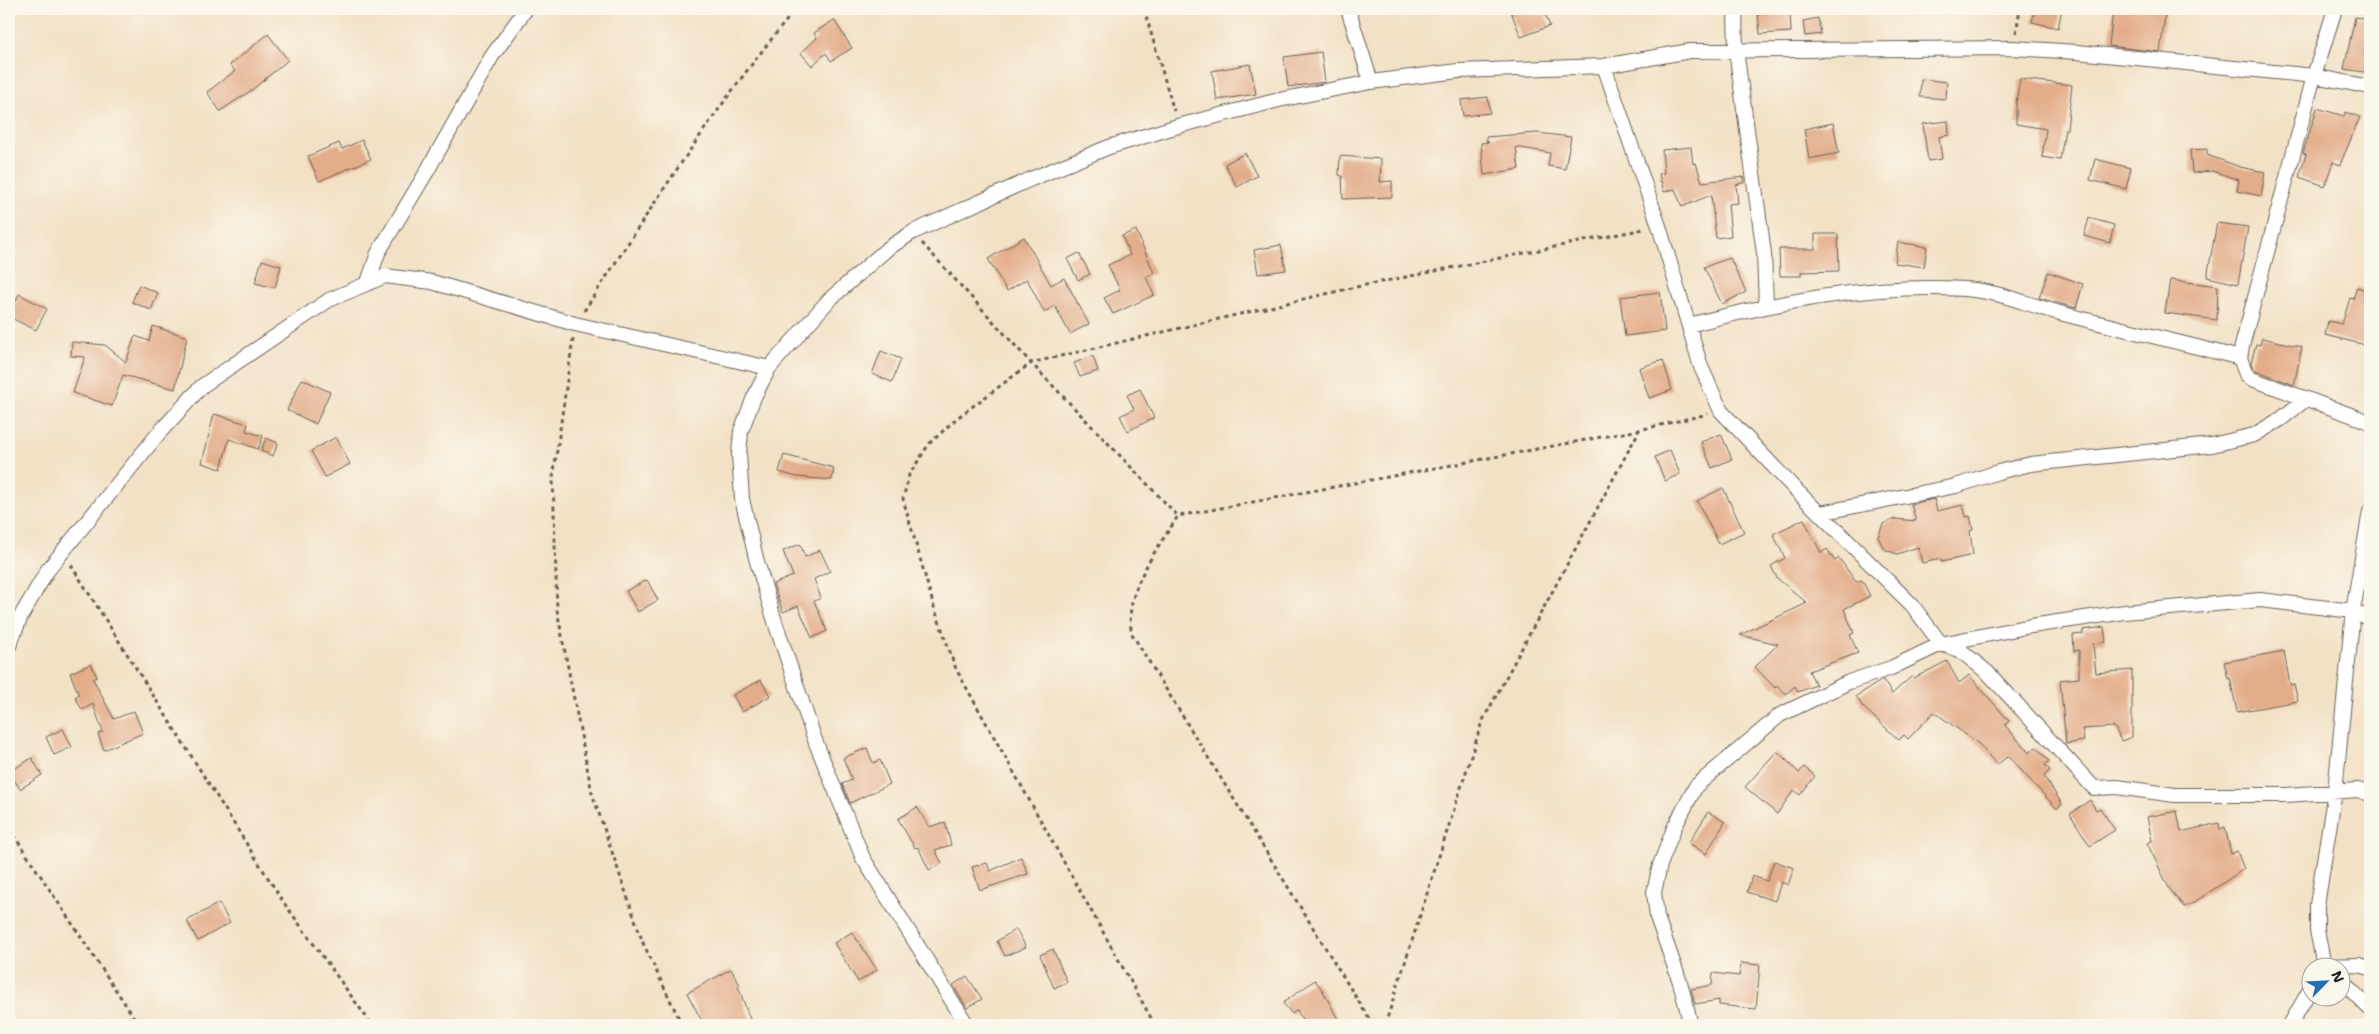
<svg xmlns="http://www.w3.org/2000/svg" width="2379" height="1034" viewBox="0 0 2379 1034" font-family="'Shantell Sans',sans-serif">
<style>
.building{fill:#e3ad8a}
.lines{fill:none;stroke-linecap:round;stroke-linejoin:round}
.minor-casing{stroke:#676157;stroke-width:16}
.path{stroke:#676157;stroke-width:3;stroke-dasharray:4 4;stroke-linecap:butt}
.minor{stroke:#fff;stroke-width:14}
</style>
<rect width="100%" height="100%" fill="#fbf7ec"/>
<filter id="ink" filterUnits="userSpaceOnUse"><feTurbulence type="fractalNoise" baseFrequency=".02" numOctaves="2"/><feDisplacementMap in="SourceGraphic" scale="10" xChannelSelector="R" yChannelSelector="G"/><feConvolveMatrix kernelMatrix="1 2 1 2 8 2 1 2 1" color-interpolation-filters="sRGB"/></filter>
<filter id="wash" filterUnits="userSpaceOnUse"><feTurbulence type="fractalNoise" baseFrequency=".0096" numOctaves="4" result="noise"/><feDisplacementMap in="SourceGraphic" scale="20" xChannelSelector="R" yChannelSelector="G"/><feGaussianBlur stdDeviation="1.12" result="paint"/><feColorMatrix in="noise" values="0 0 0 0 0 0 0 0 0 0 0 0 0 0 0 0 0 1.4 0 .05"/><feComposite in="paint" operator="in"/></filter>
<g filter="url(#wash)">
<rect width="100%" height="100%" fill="#f2e1c4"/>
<g id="blocks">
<path class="building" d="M 1510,9 L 1543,9 L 1550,26 L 1521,37 Z
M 2035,9 L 2062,9 L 2058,28 L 2032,22 Z
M 2113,9 L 2166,9 L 2160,52 L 2109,46 Z
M 1790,10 L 1791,32 L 1760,34 L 1758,12 Z
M 2355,17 L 2370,20 L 2370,73 L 2344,69 Z
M 1818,18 L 1821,34 L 1805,36 L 1803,21 Z
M 834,20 L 852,48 L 831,61 L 826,53 L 812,66 L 801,53 L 817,38 L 814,33 Z
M 268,34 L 288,60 L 252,90 L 220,111 L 207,92 L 235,71 L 230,65 Z
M 1321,52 L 1325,82 L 1288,87 L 1284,57 Z
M 1250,64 L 1256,94 L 1217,100 L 1212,71 Z
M 1921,79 L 1947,82 L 1946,99 L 1920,97 Z
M 2020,79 L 2072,85 L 2067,129 L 2065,129 L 2060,160 L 2042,157 L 2046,129 L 2016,124 L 2016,103 Z
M 1488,97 L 1490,113 L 1463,116 L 1461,100 Z
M 2317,108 L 2344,116 L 2346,112 L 2360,117 L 2340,165 L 2333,162 L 2325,186 L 2299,177 L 2306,154 L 2303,153 Z
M 1948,121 L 1949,135 L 1939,137 L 1942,159 L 1928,161 L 1923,124 Z
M 1833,123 L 1839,153 L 1809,159 L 1804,129 Z
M 1537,133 L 1571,137 L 1565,169 L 1548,166 L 1550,153 L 1516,147 L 1519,169 L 1484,175 L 1481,143 L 1489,142 L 1486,141 L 1486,137 Z
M 362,140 L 371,159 L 319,181 L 308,156 L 339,143 L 342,149 Z
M 1691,147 L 1693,164 L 1696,163 L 1702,182 L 1744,177 L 1745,182 L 1736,185 L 1738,203 L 1728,204 L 1731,236 L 1716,238 L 1711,195 L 1682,207 L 1675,189 L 1664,192 L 1659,174 L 1664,173 L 1662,150 Z
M 2207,149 L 2207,155 L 2240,167 L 2265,172 L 2261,196 L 2237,191 L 2239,180 L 2212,171 L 2192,173 L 2190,150 Z
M 1245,153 L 1257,176 L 1237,187 L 1225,164 Z
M 1340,156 L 1381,159 L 1380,182 L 1392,181 L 1392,197 L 1343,199 L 1342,176 L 1339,175 Z
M 2095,159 L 2131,168 L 2126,189 L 2090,180 Z
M 2089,218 L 2114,225 L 2110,243 L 2084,236 Z
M 2217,223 L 2248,227 L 2238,284 L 2207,277 Z
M 1136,230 L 1154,273 L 1146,277 L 1154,295 L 1113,314 L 1104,298 L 1120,290 L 1108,265 L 1130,255 L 1122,236 Z
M 1815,234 L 1838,234 L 1839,271 L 1801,272 L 1801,276 L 1780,276 L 1779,249 L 1815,249 Z
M 1024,237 L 1051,285 L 1064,278 L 1089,324 L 1070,334 L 1055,306 L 1044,312 L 1027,279 L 1007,291 L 988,259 Z
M 1898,242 L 1927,247 L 1924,267 L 1895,263 Z
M 1281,245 L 1286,270 L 1258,274 L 1254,250 Z
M 1079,253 L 1090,274 L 1078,280 L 1067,259 Z
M 1730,258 L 1746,292 L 1722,304 L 1704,267 Z
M 262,260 L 281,266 L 275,288 L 255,283 Z
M 2048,272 L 2083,284 L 2076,308 L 2039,298 Z
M 2170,280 L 2218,286 L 2217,320 L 2165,313 Z
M 139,285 L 158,293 L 151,310 L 132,302 Z
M 2357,287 L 2370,291 L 2370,346 L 2325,335 L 2328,321 L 2342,324 L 2350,298 L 2353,299 Z
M 1660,292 L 1665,331 L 1625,336 L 1620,297 Z
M 19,294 L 47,309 L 36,330 L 9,317 Z
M 153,326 L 187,337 L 175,389 L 123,375 L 112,406 L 73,393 L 85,357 L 71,356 L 72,342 L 105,345 L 126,362 L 135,336 L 149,341 Z
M 2262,338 L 2302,347 L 2294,385 L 2253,369 L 2251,363 L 2256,344 L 2260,345 Z
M 881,351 L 901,359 L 892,382 L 872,374 Z
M 1093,356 L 1098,371 L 1080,377 L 1074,363 Z
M 1663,360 L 1672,390 L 1649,398 L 1639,368 Z
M 302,379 L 330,392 L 316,424 L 287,410 Z
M 1140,389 L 1154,418 L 1128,431 L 1120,416 L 1134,409 L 1127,395 Z
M 214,414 L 248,424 L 246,431 L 263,436 L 258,449 L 229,439 L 221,469 L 202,463 Z
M 1721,434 L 1732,459 L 1712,468 L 1701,442 Z
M 336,437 L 350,464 L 325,477 L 311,451 Z
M 266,438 L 278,443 L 273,456 L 261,451 Z
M 1670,450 L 1680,474 L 1665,481 L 1655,457 Z
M 784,455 L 834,468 L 832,480 L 797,477 L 779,472 Z
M 1723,488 L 1744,532 L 1719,544 L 1697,501 Z
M 1934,499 L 1937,511 L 1963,505 L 1966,517 L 1970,516 L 1973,530 L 1970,531 L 1973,555 L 1941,562 L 1941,559 L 1922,563 L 1918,547 L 1897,554 L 1884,549 L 1878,537 L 1883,524 L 1895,519 L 1916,521 L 1911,504 Z
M 1804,519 L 1821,553 L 1827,549 L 1835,561 L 1839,558 L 1856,582 L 1862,580 L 1870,596 L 1844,609 L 1854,633 L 1850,635 L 1858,653 L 1809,671 L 1816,685 L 1798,692 L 1795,686 L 1786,694 L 1777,685 L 1775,688 L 1755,667 L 1778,644 L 1740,635 L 1807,603 L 1777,578 L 1771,566 L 1785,558 L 1773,534 Z
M 800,544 L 805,557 L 820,550 L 830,571 L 814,579 L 821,598 L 814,601 L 827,631 L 812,638 L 798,606 L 783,612 L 773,584 L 793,576 L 783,551 Z
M 647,580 L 658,600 L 638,612 L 626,591 Z
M 2104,627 L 2106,642 L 2093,644 L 2096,673 L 2132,670 L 2132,737 L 2121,741 L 2115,727 L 2082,729 L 2084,741 L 2066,744 L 2060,680 L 2079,678 L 2079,650 L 2074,651 L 2073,635 L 2083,634 L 2083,630 Z
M 2284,651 L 2290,685 L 2294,684 L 2298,701 L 2237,712 L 2230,678 L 2228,679 L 2224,662 Z
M 1947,661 L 1959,683 L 1969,675 L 2009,721 L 2005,725 L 2029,753 L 2036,747 L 2049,761 L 2045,765 L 2050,770 L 2044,776 L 2062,804 L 2057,809 L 2008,756 L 1997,765 L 1979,744 L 1934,712 L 1908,739 L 1904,735 L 1899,740 L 1863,707 L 1856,696 L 1883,680 L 1892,694 L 1912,676 L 1914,678 Z
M 91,664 L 97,677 L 93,679 L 114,719 L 134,711 L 143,733 L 104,750 L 98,734 L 103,732 L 93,704 L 82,710 L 75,697 L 79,695 L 70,673 Z
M 761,680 L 770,696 L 742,712 L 733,695 Z
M 63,729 L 72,747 L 54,755 L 46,737 Z
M 867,748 L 873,763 L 880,760 L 890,784 L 850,803 L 842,784 L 852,780 L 843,758 Z
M 1777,751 L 1799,773 L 1804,767 L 1815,776 L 1800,795 L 1794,790 L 1777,814 L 1745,787 Z
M 32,758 L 42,775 L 20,789 L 9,772 Z
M 2090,800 L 2096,810 L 2100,808 L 2115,830 L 2090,846 L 2070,814 Z
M 917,807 L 929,827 L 945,822 L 951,845 L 935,850 L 942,863 L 929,870 L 918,847 L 915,848 L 898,819 Z
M 2177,811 L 2181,832 L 2219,823 L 2220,829 L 2225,827 L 2231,854 L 2237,851 L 2244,869 L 2193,903 L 2184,907 L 2169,888 L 2147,843 L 2152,841 L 2147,817 Z
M 1708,812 L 1725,822 L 1706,854 L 1689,843 Z
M 1021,857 L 1028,874 L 980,890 L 972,867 L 987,863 L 990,871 Z
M 1774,861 L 1794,868 L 1788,885 L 1781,882 L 1775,901 L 1747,892 L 1752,876 L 1767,881 Z
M 219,903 L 230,923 L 198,941 L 187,921 Z
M 1016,929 L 1026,947 L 1005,956 L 997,941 Z
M 852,932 L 877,970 L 858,982 L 834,943 Z
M 1053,949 L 1067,982 L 1054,988 L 1040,955 Z
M 1741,963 L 1760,965 L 1756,1009 L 1719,1005 L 1719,1000 L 1695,1004 L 1691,989 L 1712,985 L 1713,973 L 1739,976 Z
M 731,969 L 740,985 L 738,986 L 752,1025 L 704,1025 L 687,993 Z
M 967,976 L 982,999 L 967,1008 L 953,985 Z
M 1315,980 L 1323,991 L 1341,1025 L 1305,1025 L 1297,1010 L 1292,1014 L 1283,1003 Z"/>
</g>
</g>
<g filter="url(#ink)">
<use href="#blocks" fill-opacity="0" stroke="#676157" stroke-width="1"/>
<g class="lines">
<defs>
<path id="minor" d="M 1348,9 L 1371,82
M 1735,9 L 1736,50 L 1764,253 L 1766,305
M 2335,9 L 2314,76 L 2242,346 L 2240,358 L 2246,374 L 2252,379 L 2370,422
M 1604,66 L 1659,226 L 1701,367 L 1721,411 L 1794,488 L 1912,605 L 1941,644 L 1960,650 L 1988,673 L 2094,788 L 2117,787 L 2175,795 L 2287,795 L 2358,790 L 2370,794
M 368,282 L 378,253 L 426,173 L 492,56 L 526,9
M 1689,325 C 1779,302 1872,283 1965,289 C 1998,291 2028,305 2060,313 C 2120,329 2180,342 2240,358
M 1820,513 L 1956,486 L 1998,472 L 2031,464 L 2212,445 L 2254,435 L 2281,419 L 2306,399
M 9,646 L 21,616 L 47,571 L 158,434 L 202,386 L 329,300 L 385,276 L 432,282 L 575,324 L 769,368
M 2323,966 L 2359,965 L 2370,968
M 2324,966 L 2317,930 L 2317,905 L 2335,791 L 2353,611 L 2370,511
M 2342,981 L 2370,1009
M 967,1025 L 863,858 L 816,743 L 776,625 L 756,558 L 742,499 L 739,454 L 741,431 L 754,397 L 769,368 L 829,300 L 887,249 L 913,232 L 1031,179 L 1109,147 L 1178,126 L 1279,100 L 1371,82 L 1458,71 L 1604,66 L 1690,51 L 2013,48 L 2077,52 L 2314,76 L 2370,87
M 1691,1025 L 1680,982 L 1657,917 L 1654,892 L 1660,865 L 1674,828 L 1696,786 L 1780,715 L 1849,682 L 1891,668 L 1941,644 L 2031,626 L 2125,612 L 2260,600 L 2353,611 L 2370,619
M 2290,1025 L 2312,986"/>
</defs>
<use href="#minor" class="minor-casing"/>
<path class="path" d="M 1144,9 L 1174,111
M 2016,33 L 2020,9
M 922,243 L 1031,363 L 1178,516
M 584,311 C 652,207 717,103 796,9
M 573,339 L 553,478 L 557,610 L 592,793 L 643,943 L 682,1025
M 71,565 L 282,900 L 372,1025
M 9,828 L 139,1025
M 1155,1025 L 956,669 L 934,607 L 903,499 L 909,475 L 929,444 L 957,418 L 1031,363 L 1351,288 L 1644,229
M 1373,1025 L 1132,634 C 1122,592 1157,550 1178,516 L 1639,430 L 1708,414
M 1385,1025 L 1482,722 L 1639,431"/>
<use href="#minor" class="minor"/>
</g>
</g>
<rect width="2379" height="1034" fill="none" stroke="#fbf7ec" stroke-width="30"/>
<g transform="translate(2326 982) rotate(66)"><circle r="24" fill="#fbf7ec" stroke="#a29f99"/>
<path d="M0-4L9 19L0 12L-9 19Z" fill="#1f6fb2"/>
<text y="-8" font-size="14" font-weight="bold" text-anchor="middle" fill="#1c1c1c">N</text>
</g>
</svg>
